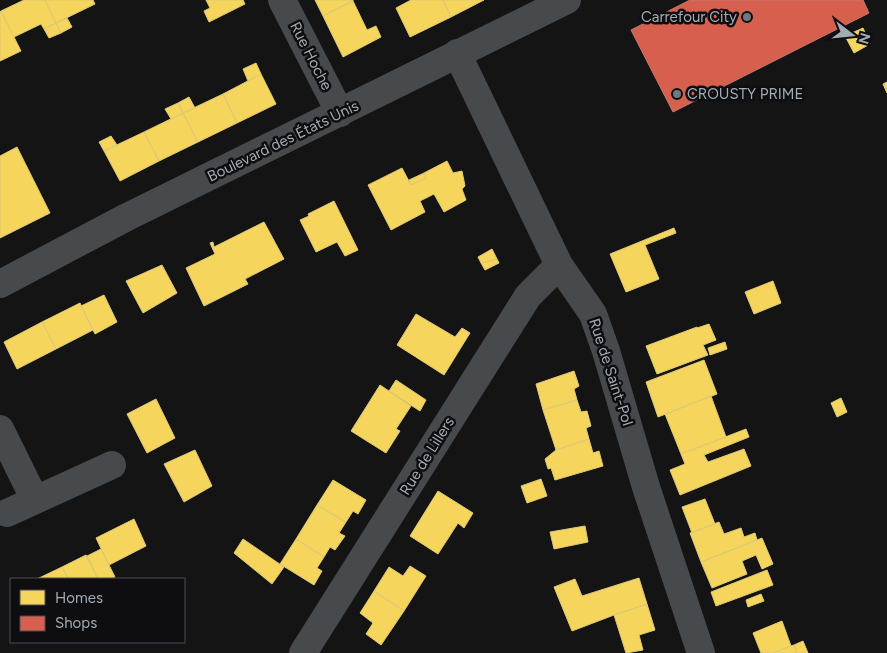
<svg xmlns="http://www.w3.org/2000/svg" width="887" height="653" viewBox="0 0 887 653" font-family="Figtree,sans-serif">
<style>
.homes{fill:#f6d55c;stroke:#ddc977}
.shops{fill:#d6604d;stroke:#c7776c}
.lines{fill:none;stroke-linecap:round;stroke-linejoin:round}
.minor{stroke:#474a4d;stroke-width:28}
.poi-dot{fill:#71777d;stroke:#0e0e10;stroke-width:2}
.labels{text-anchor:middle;stroke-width:5;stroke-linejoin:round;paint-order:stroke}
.poi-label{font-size:15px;fill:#a3acb6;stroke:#0e0e10;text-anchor:end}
.street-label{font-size:15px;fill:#a3acb6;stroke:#0e0e10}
</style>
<rect width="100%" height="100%" fill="#141414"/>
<path class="homes" d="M 24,0 L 45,0 L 56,23 L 44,29 L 41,24 L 14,37 L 1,11 Z
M 45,0 L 93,0 L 95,4 L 56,23 Z
M 206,0 L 243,0 L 245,4 L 209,22 L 204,11 L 210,8 Z
M 315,0 L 353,0 L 353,1 L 323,16 Z
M 411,0 L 443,0 L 451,17 L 410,37 L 396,8 Z
M 443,0 L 484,0 L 451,17 Z
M 353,1 L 367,30 L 376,26 L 381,37 L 343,57 L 323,16 Z
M 1,11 L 21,51 L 0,61 L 0,12 Z
M 67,18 L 72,27 L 61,33 L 56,23 Z
M 56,23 L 61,33 L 49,38 L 44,29 Z
M 863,28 L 870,44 L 854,53 L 845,36 Z
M 256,63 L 261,74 L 248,81 L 243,69 Z
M 261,74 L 276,104 L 237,123 L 223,94 Z
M 887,82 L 887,93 L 883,84 Z
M 223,94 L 237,123 L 198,142 L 183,113 Z
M 189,97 L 195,108 L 183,113 L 178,103 Z
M 178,103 L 183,113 L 171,119 L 165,109 Z
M 183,113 L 198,142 L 159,161 L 144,132 Z
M 144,132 L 159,161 L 120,181 L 104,151 Z
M 111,136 L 117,145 L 104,151 L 99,142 Z
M 17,147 L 50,213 L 0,238 L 0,156 Z
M 447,161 L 453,173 L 462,171 L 465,186 L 462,189 L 466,200 L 444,212 L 434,194 L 420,201 L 425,212 L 391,230 L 368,185 L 402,168 L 411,185 L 426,178 L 424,173 Z
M 424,173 L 426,178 L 411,185 L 409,180 Z
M 334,201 L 358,250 L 345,256 L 337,242 L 316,252 L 300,220 L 309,216 L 308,214 Z
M 264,222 L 284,259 L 245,279 L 248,284 L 204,306 L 186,268 L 215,254 L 210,243 L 213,242 L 214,247 Z
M 674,228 L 676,233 L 645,245 L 659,279 L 626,292 L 610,254 Z
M 492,249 L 497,259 L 481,263 L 478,257 Z
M 497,259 L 499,263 L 485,270 L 481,263 Z
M 162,265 L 177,293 L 143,313 L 126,281 Z
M 773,281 L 781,303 L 754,314 L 745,292 Z
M 104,295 L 117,322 L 95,334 L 81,306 Z
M 80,303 L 93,330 L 56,349 L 42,322 Z
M 416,314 L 455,337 L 462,328 L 470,333 L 444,375 L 397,345 Z
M 42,322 L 56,349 L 17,369 L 4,342 Z
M 709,324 L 716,340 L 703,345 L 708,355 L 657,374 L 646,346 L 697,327 L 697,328 Z
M 725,342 L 727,349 L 710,355 L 708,348 Z
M 704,360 L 717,394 L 658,417 L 646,382 Z
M 574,371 L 579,386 L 574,389 L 577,400 L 543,410 L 536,384 Z
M 396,380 L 426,400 L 420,411 L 389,391 Z
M 380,385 L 411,406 L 396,429 L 400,431 L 386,453 L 351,431 Z
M 711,396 L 726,437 L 681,454 L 665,414 Z
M 841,398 L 847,412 L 837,417 L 831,403 Z
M 156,399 L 175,438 L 147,453 L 127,414 Z
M 577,400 L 581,412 L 587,411 L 591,426 L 586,428 L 589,439 L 556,450 L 543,410 Z
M 746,429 L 749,437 L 704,455 L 708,462 L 744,449 L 751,466 L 680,495 L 670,470 L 685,464 L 681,454 Z
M 589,439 L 593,453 L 599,451 L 603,466 L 555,480 L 551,468 L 548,469 L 545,459 L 556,450 Z
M 195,450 L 212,486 L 184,502 L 164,464 Z
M 541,479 L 547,496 L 527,503 L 521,486 Z
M 333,480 L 366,500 L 358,514 L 353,511 L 346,522 L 317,505 Z
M 438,491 L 473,513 L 464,528 L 458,523 L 438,554 L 410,536 Z
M 705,499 L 715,524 L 692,533 L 682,507 Z
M 317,505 L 346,522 L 339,533 L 345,536 L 335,550 L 330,547 L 324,557 L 296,539 Z
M 134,519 L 146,546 L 109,565 L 96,538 Z
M 719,522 L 724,534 L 741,528 L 744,537 L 755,533 L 757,540 L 701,562 L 690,533 Z
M 585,526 L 588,542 L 554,549 L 550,532 Z
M 762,538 L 773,564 L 762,569 L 756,555 L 742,561 L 747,574 L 712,588 L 701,562 Z
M 243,539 L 284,567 L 272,584 L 234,553 Z
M 296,539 L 324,557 L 317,568 L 322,571 L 314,585 L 280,564 Z
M 101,549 L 115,577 L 109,579 L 98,579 L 87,556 Z
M 86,555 L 98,579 L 68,579 L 62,567 Z
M 410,566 L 426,576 L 404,611 L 374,591 L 389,567 L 403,576 Z
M 62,567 L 68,579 L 37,579 Z
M 767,570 L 773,585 L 716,606 L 711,592 Z
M 639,578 L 647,604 L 614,615 L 572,631 L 554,587 L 575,579 L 582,596 Z
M 374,591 L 404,611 L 381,645 L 366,634 L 373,623 L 360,613 Z
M 761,594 L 764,601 L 748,607 L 746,600 Z
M 647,604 L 655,630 L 639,635 L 643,650 L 626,653 L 614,615 Z
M 782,621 L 791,646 L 773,653 L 761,653 L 753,633 Z
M 803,641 L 808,653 L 797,653 L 794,645 Z
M 794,645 L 797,653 L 773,653 L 791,646 Z"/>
<path class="shops" d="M 690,0 L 863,0 L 869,13 L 673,112 L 631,30 Z"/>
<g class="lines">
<path class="minor" d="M 282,0 L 340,113
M 457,53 L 559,265 L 593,314 L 606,351 L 646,487 L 701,653
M 0,284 L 127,217 L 567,0
M 0,429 L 35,500
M 7,513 L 112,465
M 303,653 L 528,296 L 559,265"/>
</g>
<g class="poi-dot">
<circle cx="747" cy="17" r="5"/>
<circle cx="677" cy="94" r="5"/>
</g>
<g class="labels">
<g class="poi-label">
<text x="737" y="22">Carrefour City</text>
<text x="687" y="99" text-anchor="start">CROUSTY PRIME</text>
</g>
<g class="street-label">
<text transform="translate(311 56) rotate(63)" y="5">Rue Hoche</text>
<text transform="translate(283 141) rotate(-26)" y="5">Boulevard des États Unis</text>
<text transform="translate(611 372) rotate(72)" y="5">Rue de Saint-Pol</text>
<text transform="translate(427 456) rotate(-58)" y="5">Rue de Lillers</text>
</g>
</g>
<rect x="10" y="578" width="175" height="65" fill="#0e0e10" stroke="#4a4d52"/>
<rect x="20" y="590" width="25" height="15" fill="#f6d55c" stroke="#4a4d52"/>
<text x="55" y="603" font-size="15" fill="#a3acb6">Homes</text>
<rect x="20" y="616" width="25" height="15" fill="#d6604d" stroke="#4a4d52"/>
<text x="55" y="628" font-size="15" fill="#a3acb6">Shops</text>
<g transform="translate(852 35) rotate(106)" stroke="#0e0e10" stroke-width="4" paint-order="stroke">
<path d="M0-4L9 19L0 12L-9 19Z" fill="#a3acb6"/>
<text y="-8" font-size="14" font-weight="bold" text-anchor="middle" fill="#a3acb6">N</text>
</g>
</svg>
